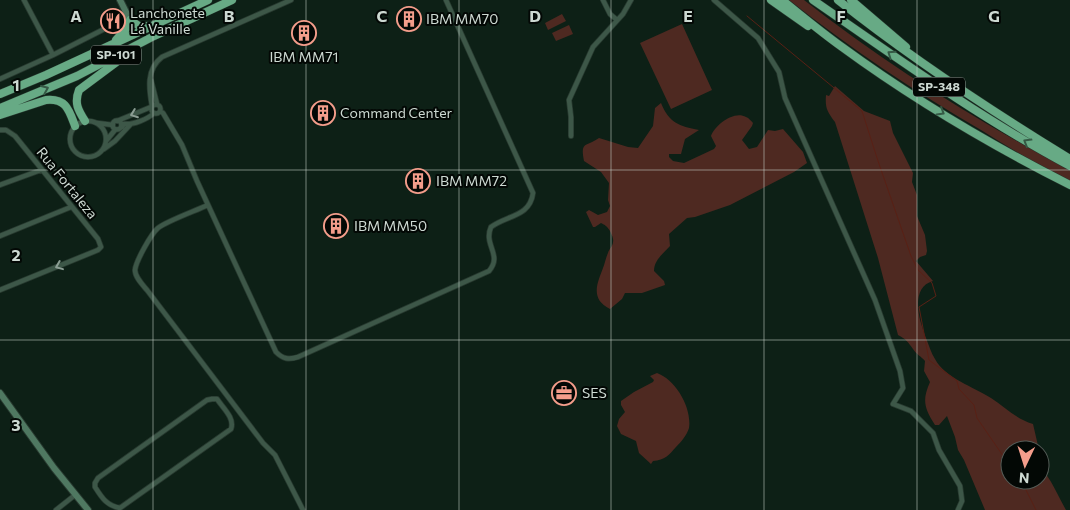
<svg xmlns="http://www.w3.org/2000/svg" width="1070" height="510" viewBox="0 0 1070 510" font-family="Commissioner,sans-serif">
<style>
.green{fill:#4e2921}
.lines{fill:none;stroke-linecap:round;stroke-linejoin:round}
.stream{stroke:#592015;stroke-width:1}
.street-casing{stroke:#283a30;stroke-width:6}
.secondary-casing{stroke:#283a30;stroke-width:8}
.highway-casing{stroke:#283a30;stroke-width:9}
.street{stroke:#3d5748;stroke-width:4.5}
.secondary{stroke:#4f7861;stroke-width:6}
.highway{stroke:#67aa85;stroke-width:8}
.oneway{stroke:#355945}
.oneway2{stroke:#8c9e94}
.grid{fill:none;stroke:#cdd9d2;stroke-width:1;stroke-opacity:0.55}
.labels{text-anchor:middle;stroke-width:4;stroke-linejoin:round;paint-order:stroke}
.shield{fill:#030805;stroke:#909a94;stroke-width:1}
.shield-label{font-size:12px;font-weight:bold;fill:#cdd9d2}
.poi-label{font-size:14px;fill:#cdd9d2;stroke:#030805;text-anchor:start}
.street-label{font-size:14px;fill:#cdd9d2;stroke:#030805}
.grid-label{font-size:16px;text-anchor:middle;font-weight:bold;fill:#cdd9d2;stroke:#030805;stroke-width:4;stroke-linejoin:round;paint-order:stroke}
</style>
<rect width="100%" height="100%" fill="#0d2016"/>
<path class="green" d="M 789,0 L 804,0 C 887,65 977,121 1070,170 L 1070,181 C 1039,166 1010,148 981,130 C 914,91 850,48 789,0 Z
M 562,14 L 566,21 L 548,30 L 545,23 Z
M 682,24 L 712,90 L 671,109 L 640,43 Z
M 569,25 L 573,34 L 556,41 L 552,33 Z
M 835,86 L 864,111 L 890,121 L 893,133 L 913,173 L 912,182 L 917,195 L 917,216 L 925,235 L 927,251 L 926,255 L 920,257 L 916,261 L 933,281 C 922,284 918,293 918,304 C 918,316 922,327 926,338 C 929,345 931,353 935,359 C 945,378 974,387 991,398 C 1005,407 1016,419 1033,424 L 1039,450 L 1010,450 L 1010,480 L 1040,480 L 1040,467 C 1051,478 1058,496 1066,510 L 985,510 L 964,460 L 958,450 L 955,437 L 947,416 L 939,425 L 935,425 C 924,408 922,400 930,382 L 924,371 L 925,361 C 922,357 916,354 913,349 C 908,342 906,339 898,335 L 878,258 L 835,122 C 827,111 825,108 826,95 L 829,96 Z
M 661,103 C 669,123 679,126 699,130 L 685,139 L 681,154 L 669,154 L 669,157 L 673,161 L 684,163 L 714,149 L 716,146 L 711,136 C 715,125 734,110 746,117 C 749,118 751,121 753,123 L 752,126 L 742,140 L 749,149 L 757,147 L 768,130 L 775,131 L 783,129 L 803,152 L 807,163 L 794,172 L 730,205 L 695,217 L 687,218 L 669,234 L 670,246 C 663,254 654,260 654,271 L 664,281 L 665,285 L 642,293 L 625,293 L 622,299 L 610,309 C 590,299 597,284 603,268 C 605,263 606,257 608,253 C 609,249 613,246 613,242 C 614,239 611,233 610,231 C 607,226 605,225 601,223 L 595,227 L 593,227 L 586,212 L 589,210 L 598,215 L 607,212 L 610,206 L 608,200 L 609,183 L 601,172 L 584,161 C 580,141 586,147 599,138 L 628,147 L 638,148 L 653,126 L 655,108 Z
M 657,373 C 676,380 692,408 689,428 C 687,435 681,442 676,447 C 669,455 665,460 653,461 L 651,464 L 639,453 L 636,441 L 621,434 L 617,426 L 619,419 L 625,412 L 621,405 L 621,401 L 634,392 L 653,382 L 654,380 L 650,376 Z"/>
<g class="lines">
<path class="stream" d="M 747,16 L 862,111 L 878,161 L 911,256 L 918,270 L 932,283 L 936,296 L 919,307 L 929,360 L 957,381 L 959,389 L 974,405 L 977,418 L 1010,466
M 1020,480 L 1025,488 L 1036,510"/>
<defs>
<path id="street" d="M 24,0 L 53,55
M 603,0 L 610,14 L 617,20
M 714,0 L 758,38 L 779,72 L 785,98 L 875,300 L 900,371 L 903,388 L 893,404 L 911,411 L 933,433 L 939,450 L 960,486 L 962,501 L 958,510
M 0,79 L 53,55 L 128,17
M 151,80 L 157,104
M151.5 109a4.5 4.5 0 1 1 9 0a4.5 4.5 0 1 1-9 0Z
M 152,106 C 149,89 146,69 162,57 L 291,0
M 160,111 L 163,113 L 182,145 L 197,181 L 276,352 C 283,359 289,360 298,357 L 489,271 C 503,255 483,245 491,227 C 507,215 530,217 533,193 L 446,0
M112.5 125a4.5 4.5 0 1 1 9 0a4.5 4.5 0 1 1-9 0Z
M70 139a18 18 0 1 1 36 0a18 18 0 1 1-36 0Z
M 117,121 L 151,107
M 97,123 L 113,125
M 122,127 L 124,124 C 133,125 148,119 154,113
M 0,130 L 6,130 L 15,136 L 98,239 L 101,247 L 98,250 L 0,290
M 571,136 L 571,117 L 569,100 L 593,47 L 623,14 L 631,0
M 106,141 L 115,130
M 104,149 L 115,141 L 130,125
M 0,185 L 41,170
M 208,205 C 195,211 167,221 158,228 C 151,234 136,261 135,270 C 135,277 142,284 147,290 L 263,443 L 275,455 L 303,510
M 0,236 L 71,207
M 212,399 L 217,399 C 223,408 235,418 231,429 L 120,508 C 107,506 102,498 95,487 L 95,483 L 98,478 L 207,400 Z
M 56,510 L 75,495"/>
<path id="secondary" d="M 120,0 L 130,20
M 0,393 L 54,468 L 88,510"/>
<path id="highway" d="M 771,0 L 808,26
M 782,0 C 802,16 821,32 842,47 C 913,99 991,145 1070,185
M 813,0 C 897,58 980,118 1070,166
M 838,0 C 912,59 990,110 1070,159
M 851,0 L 906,47
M 116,40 L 126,29 L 130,20 L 139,26 L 147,26
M 0,94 L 46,75 L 208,0
M 0,108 L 77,76 L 154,36 L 232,0
M 0,115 L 46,100 C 66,98 69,110 75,126
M 85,121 C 78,110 74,103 79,90 L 126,55"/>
</defs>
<use href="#street" class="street-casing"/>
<use href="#secondary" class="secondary-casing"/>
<use href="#highway" class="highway-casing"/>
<use href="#street" class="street"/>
<use href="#secondary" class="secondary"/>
<use href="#highway" class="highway"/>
</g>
<defs><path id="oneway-chevron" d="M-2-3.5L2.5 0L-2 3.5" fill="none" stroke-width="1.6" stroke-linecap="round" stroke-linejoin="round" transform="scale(1.25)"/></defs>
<g class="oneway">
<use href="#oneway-chevron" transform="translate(891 54) rotate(-145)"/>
<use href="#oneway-chevron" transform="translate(45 89) rotate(-23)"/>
<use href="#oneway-chevron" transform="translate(941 112) rotate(31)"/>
<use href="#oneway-chevron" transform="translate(1027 142) rotate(-149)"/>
</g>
<g class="oneway2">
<use href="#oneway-chevron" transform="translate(134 114) rotate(159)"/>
<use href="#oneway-chevron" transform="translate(59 266) rotate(158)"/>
</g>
<path class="grid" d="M 153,0 L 153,510M 306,0 L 306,510M 459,0 L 459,510M 611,0 L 611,510M 764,0 L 764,510M 917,0 L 917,510M 0,170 L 1070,170M 0,340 L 1070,340"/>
<defs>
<symbol id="building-ring" viewBox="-11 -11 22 22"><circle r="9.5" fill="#030805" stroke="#f49d8b" stroke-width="1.5"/><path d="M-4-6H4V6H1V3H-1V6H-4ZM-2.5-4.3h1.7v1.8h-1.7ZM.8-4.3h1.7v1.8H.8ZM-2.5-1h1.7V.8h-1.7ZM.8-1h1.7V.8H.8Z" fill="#f49d8b"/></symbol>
<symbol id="restaurant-ring" viewBox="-11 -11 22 22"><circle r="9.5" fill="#030805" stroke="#f49d8b" stroke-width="1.5"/><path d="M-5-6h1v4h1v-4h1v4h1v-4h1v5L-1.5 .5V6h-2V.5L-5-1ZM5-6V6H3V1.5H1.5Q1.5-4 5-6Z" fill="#f49d8b"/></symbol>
<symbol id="office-ring" viewBox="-11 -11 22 22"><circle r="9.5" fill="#030805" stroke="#f49d8b" stroke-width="1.5"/><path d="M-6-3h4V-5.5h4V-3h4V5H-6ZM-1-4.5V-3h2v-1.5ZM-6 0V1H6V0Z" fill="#f49d8b"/></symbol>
</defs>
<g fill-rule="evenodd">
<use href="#building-ring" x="395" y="5" width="28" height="28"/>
<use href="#restaurant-ring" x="99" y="7" width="28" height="28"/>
<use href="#building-ring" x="290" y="19" width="28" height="28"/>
<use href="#building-ring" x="309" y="99" width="28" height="28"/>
<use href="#building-ring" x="404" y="167" width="28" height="28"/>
<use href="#building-ring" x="322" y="212" width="28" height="28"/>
<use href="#office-ring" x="550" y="379" width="28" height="28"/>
</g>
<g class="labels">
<g class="shield">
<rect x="91" y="45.5" width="50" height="19" rx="4"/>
<rect x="913" y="77.5" width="52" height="19" rx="4"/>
</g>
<g class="shield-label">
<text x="116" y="59">SP-101</text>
<text x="939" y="91">SP-348</text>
</g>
<g class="poi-label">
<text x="130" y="18">Lanchonete<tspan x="130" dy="16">Lá Vanille</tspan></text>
<text x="426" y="24">IBM MM70</text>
<text x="304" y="62" text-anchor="middle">IBM MM71</text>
<text x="340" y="118">Command Center</text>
<text x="436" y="186">IBM MM72</text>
<text x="354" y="231">IBM MM50</text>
<text x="582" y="398">SES</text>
</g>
<g class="street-label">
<text transform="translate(67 183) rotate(51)" y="5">Rua Fortaleza</text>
</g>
</g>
<g class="grid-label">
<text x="76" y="22">A</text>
<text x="229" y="22">B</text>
<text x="382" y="22">C</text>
<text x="535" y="22">D</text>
<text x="688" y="22">E</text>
<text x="841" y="22">F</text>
<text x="994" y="22">G</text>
<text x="16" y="91">1</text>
<text x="16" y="261">2</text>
<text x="16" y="431">3</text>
</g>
<g transform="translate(1025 465) rotate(184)"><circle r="24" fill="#030805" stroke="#545c57"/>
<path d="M0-4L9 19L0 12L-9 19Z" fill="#f49d8b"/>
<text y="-8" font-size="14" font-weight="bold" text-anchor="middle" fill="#cdd9d2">N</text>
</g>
</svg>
